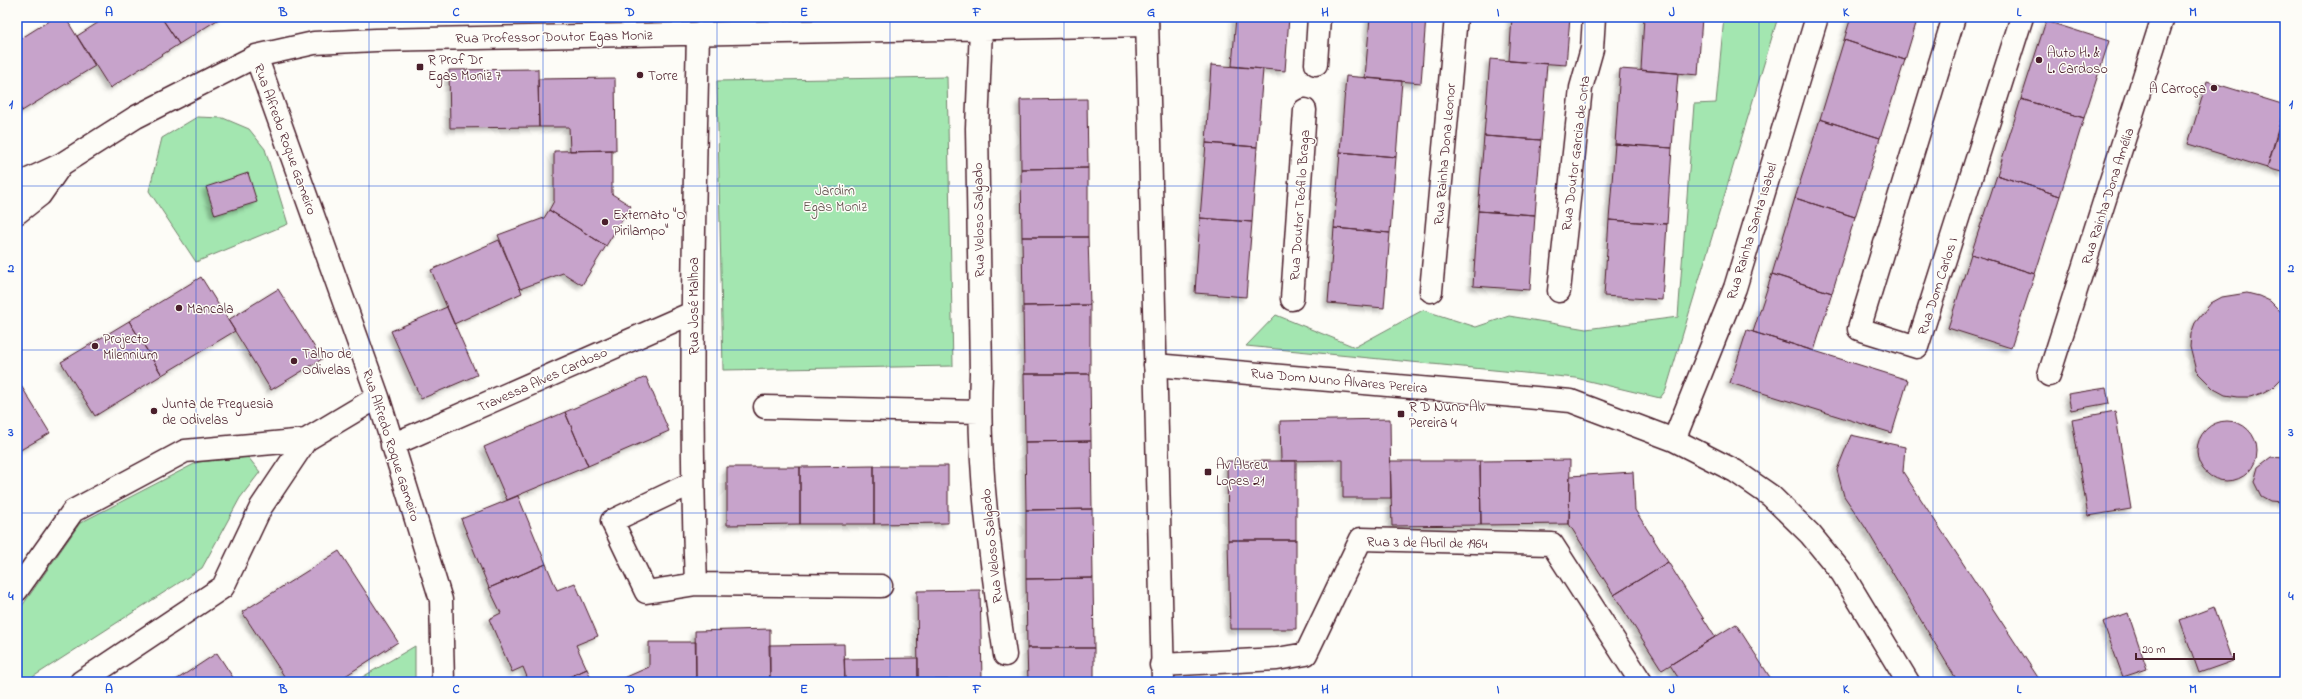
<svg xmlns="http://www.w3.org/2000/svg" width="2302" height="699" viewBox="0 0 2302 699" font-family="'Indie Flower',sans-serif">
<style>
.green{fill:#a3e6b0;stroke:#76826e}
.building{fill:#c7a3cb;stroke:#4a1f2b;filter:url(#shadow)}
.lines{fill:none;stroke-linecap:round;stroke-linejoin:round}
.street-casing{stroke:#4a1f2b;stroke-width:25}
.secondary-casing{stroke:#4a1f2b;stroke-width:25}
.street{stroke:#fdfcf7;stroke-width:22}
.secondary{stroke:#fdfcf7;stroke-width:22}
.grid{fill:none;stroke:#1d4ed8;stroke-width:1;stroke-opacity:0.55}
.poi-dot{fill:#4a1f2b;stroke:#fdfcf7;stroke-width:1.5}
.labels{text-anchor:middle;stroke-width:3;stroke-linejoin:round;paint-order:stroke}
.street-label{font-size:14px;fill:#4a1f2b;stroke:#fdfcf7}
.poi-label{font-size:14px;fill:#4a1f2b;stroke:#fdfcf7;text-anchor:start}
.park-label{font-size:14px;fill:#60514c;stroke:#fdfcf7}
.neatline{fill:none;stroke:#1d4ed8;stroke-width:1.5}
.grid-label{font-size:13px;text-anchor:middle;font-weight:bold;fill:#1d4ed8}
</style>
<defs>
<filter id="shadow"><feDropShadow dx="-3.5" dy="3.5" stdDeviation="2" flood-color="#0004"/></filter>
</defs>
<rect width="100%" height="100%" fill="#fdfcf7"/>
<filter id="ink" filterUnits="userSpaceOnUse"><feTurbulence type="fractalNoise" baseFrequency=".025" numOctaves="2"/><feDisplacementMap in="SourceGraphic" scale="8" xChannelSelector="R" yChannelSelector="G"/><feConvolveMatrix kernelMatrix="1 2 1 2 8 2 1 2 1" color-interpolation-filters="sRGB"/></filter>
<g filter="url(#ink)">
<path class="green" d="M 1724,17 L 1778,17 L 1666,390 L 1660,398 L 1576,378 L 1246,346 L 1276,315 L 1355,347 L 1423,310 L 1476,327 L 1509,316 L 1586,329 L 1678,317 L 1694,104 L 1716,103 Z
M 947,77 L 953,366 L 723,370 L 717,81 Z
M 197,117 L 223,118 L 249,129 L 265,149 L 288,224 L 196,262 L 149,191 L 162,138 Z
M 248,457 L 260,472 L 240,498 L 202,568 L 25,682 L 17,682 L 17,613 L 80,523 L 198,462 Z
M 415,646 L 415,682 L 354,682 Z"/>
<path class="building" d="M 55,17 L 65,17 L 95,66 L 22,111 L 17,102 L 17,41 Z
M 107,17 L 161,17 L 179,44 L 110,88 L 77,36 Z
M 161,17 L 222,17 L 179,44 Z
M 1236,17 L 1289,17 L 1285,71 L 1232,66 Z
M 1370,17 L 1426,17 L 1421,83 L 1365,78 Z
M 1512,17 L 1570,17 L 1566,65 L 1509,61 Z
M 1644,17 L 1702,17 L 1698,75 L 1641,70 Z
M 1851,17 L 1918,17 L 1905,60 L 1844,40 Z
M 2046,21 L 2109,41 L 2084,118 L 2021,99 Z
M 1844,40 L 1905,60 L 1880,138 L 1820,119 Z
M 1490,59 L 1547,64 L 1541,140 L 1484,136 Z
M 1211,65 L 1263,69 L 1257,147 L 1206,143 Z
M 538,69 L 539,127 L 450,128 L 449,70 Z
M 1620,69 L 1678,73 L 1672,148 L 1615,144 Z
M 1346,76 L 1402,81 L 1396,157 L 1340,152 Z
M 615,78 L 616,150 L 570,151 L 569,127 L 539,127 L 538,79 Z
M 2207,81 L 2285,105 L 2267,168 L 2188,144 Z
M 1087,99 L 1088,168 L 1021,169 L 1020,100 Z
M 2021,99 L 2084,118 L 2060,196 L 1997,175 Z
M 17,102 L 22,111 L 17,114 Z
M 2285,111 L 2285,173 L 2267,168 Z
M 1820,119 L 1880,138 L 1855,217 L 1795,198 Z
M 1484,136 L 1541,140 L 1535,215 L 1478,211 Z
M 1206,143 L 1257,147 L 1252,222 L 1200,218 Z
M 1615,144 L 1672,148 L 1667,224 L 1609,220 Z
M 612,150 L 612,194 L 631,206 L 606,246 L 549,210 L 554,201 L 554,151 Z
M 1340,152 L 1396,157 L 1390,233 L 1334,228 Z
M 1088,168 L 1088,237 L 1022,237 L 1021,169 Z
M 248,173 L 257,202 L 215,215 L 206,187 Z
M 1997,175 L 2060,196 L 2035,274 L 1971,254 Z
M 1795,198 L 1855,217 L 1832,293 L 1772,274 Z
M 549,210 L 606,246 L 582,285 L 563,273 L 520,289 L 498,235 L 544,218 Z
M 1478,211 L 1535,215 L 1530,290 L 1473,286 Z
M 1200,218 L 1252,222 L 1246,297 L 1195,293 Z
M 1609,220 L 1667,224 L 1662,300 L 1604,296 Z
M 1334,228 L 1390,233 L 1384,308 L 1328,303 Z
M 1022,237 L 1088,237 L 1090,305 L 1023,306 Z
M 499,240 L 522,293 L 454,324 L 431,270 Z
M 1971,254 L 2035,274 L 2011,348 L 1948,328 Z
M 1772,274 L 1832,293 L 1814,351 L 1753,332 Z
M 201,277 L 235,331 L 162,375 L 129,321 Z
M 278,289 L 322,359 L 271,390 L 228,320 Z
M 2247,293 L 2259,296 L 2270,301 L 2285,316 L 2285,375 L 2273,387 L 2262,393 L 2250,397 L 2238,397 L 2225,395 L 2214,389 L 2196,371 L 2190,347 L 2191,334 L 2195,323 L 2211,303 L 2222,297 Z
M 1090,305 L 1090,374 L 1024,374 L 1023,306 Z
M 447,307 L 477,375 L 421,399 L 391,331 Z
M 129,321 L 162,375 L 95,416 L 61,362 Z
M 1747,330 L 1908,380 L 1892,433 L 1730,383 Z
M 1024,374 L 1090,374 L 1091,441 L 1025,442 Z
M 646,377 L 669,431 L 588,466 L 565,412 Z
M 17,379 L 50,433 L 17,452 Z
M 2106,388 L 2109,403 L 2071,410 L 2068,394 Z
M 2115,411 L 2131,509 L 2088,516 L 2072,419 Z
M 565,412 L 588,466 L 507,500 L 484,447 Z
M 1390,419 L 1391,498 L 1343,498 L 1343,460 L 1281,461 L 1280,421 Z
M2197 451a30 30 0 1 1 60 0a30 30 0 1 1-60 0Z
M 1851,435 L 1905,447 L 1903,472 L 2041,682 L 1958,682 L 1865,527 L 1844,496 L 1837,470 Z
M 1091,441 L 1092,509 L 1026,510 L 1025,442 Z
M 2271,457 L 2285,458 L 2285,501 L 2281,502 L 2270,501 L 2261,496 L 2254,482 L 2258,467 Z
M 1570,460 L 1569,524 L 1481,525 L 1480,461 Z
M 1227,461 L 1296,461 L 1296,540 L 1228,540 Z
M 1390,461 L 1480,461 L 1481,525 L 1392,526 Z
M 874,466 L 948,466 L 948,523 L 874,524 Z
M 874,466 L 874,524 L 800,524 L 800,467 Z
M 727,467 L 800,467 L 800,524 L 727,525 Z
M 1633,472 L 1635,510 L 1668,562 L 1614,595 L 1569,524 L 1570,476 Z
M 518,496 L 546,564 L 489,588 L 461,519 Z
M 1092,509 L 1093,578 L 1026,579 L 1026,510 Z
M 1228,540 L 1296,540 L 1296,629 L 1230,629 Z
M 339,551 L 398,642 L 336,682 L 288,682 L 242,612 Z
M 1668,562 L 1715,637 L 1662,670 L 1614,595 Z
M 546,564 L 557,590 L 575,583 L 598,636 L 576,645 L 587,669 L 558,682 L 529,682 L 523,667 L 512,672 L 489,619 L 501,613 L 489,588 Z
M 1093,578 L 1094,648 L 1027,648 L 1026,579 Z
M 980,590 L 982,679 L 918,680 L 917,591 Z
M 2214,607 L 2233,661 L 2199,673 L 2180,620 Z
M 2128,613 L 2147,669 L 2123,677 L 2103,622 Z
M 1736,624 L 1773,682 L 1681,682 L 1670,665 Z
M 770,629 L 770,682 L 696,682 L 695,631 Z
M 649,642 L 696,642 L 696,682 L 615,682 L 649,667 Z
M 844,644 L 845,682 L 770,682 L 769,645 Z
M 1027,648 L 1094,648 L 1094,682 L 1028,682 Z
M 217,653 L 236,682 L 173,682 Z
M 918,658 L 918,682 L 845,682 L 844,659 Z
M 587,669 L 593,682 L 558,682 Z"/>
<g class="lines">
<defs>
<path id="street" d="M 1954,17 L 1859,329 L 1917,347 L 2022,17
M 981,28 L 977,128 L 981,373 C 977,467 991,562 1005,655
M 698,33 C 694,217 689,400 696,584 L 881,586
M 256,56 L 378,397 L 441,600 L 443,682
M 1316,64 L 1319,17
M 17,185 L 62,164 L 136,117 L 256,56 L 314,43 L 376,40 L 1147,25
M 17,213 L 40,195 L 61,165
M 1431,291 L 1456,17
M 1559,291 L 1581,88 L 1592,49 L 1594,17
M 1292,299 L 1305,110
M 1155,365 L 1571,401 L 1674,440 L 1735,471 L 1771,496 L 1810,534 L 1842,573 L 1908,682
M 2049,375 L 2163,17
M 765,407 L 979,412
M 1674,440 L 1735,288 L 1817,17
M 392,445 L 692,313
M 692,483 L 612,521 L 646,592 L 696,584
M 17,590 L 73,511 L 185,451 L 306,440 L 378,397
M 1161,665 L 1277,659 L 1306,654 L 1361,539 L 1552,544 L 1641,682
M 81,682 L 223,587 L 261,507 L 306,440"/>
<path id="secondary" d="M 1147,17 L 1163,682"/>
</defs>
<use href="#street" class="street-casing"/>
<use href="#secondary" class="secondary-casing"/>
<use href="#street" class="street"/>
<use href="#secondary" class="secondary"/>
</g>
</g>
<path class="grid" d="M 196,17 L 196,682M 369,17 L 369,682M 543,17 L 543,682M 717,17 L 717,682M 890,17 L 890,682M 1064,17 L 1064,682M 1238,17 L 1238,682M 1412,17 L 1412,682M 1585,17 L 1585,682M 1759,17 L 1759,682M 1933,17 L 1933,682M 2106,17 L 2106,682M 17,186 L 2285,186M 17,350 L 2285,350M 17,513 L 2285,513"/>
<g class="poi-dot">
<circle cx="2039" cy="60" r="4"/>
<rect x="416" y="63" width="8" height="8" rx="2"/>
<circle cx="640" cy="75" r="4"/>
<circle cx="2214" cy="88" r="4"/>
<circle cx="605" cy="222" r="4"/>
<circle cx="179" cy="308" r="4"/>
<circle cx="95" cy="346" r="4"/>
<circle cx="294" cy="361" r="4"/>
<circle cx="154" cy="411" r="4"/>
<rect x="1397" y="410" width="8" height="8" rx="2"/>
<rect x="1204" y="468" width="8" height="8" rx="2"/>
</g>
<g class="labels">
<g class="street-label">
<text transform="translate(554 36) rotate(-1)" y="5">Rua Professor Doutor Egas Moniz</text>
<text transform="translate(286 139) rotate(70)" y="5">Rua Alfredo Roque Gameiro</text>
<text transform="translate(1575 153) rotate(-83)" y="5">Rua Doutor Garcia de Orta</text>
<text transform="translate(1444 154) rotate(-85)" y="5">Rua Rainha Dona Leonor</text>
<text transform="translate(2107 196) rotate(-72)" y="5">Rua Rainha Dona Amélia</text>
<text transform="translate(1299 205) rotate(-86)" y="5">Rua Doutor Teófilo Braga</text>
<text transform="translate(978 220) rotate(-91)" y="5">Rua Veloso Salgado</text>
<text transform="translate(1751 231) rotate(-73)" y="5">Rua Rainha Santa Isabel</text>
<text transform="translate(1937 286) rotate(-72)" y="5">Rua Dom Carlos I</text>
<text transform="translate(693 306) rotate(-90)" y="5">Rua José Malhoa</text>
<text transform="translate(542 379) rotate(-24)" y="5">Travessa Alves Cardoso</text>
<text transform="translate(1339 380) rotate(5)" y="5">Rua Dom Nuno Álvares Pereira</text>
<text transform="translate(392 445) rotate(72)" y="5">Rua Alfredo Roque Gameiro</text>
<text transform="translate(1427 542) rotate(1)" y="5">Rua 3 de Abril de 1964</text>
<text transform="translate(991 546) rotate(-96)" y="5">Rua Veloso Salgado</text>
</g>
<g class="poi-label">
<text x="2047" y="57">Auto H. &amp;<tspan x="2047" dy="16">L. Cardoso</tspan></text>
<text x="428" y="64">R Prof Dr<tspan x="428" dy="16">Egas Moniz 7</tspan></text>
<text x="648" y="80">Torre</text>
<text x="2206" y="93" text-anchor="end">A Carroça</text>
<text x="613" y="219">Externato "O<tspan x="613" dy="16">Pirilampo"</tspan></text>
<text x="187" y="313">Mancala</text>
<text x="103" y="343">Projecto<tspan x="103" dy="16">Milennium</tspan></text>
<text x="302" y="358">Talho de<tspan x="302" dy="16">Odivelas</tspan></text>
<text x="162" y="408">Junta de Freguesia<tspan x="162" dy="16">de Odivelas</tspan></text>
<text x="1409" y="411">R D Nuno Alv<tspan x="1409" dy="16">Pereira 4</tspan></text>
<text x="1216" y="469">Av Abreu<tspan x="1216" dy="16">Lopes 21</tspan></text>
</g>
<g class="park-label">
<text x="835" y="195">Jardim<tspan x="835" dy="16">Egas Moniz</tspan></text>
</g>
</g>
<rect width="2302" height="699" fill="none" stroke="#fdfcf7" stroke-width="44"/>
<path d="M2136 653v6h98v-6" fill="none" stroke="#4a1f2b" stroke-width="2"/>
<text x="2142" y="653" font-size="12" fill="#4a1f2b" stroke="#fdfcf7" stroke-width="3" paint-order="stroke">20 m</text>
<rect x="22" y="22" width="2258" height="655" class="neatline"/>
<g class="grid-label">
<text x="109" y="16">A</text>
<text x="283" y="16">B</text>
<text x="456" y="16">C</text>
<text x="630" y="16">D</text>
<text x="804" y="16">E</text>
<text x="977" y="16">F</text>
<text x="1151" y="16">G</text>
<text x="1325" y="16">H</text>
<text x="1498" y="16">I</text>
<text x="1672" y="16">J</text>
<text x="1846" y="16">K</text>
<text x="2019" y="16">L</text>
<text x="2193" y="16">M</text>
<text x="11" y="108">1</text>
<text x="2291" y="108">1</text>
<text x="11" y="272">2</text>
<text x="2291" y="272">2</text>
<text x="11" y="436">3</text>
<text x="2291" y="436">3</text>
<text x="11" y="600">4</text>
<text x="2291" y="600">4</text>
<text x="109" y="693">A</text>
<text x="283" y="693">B</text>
<text x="456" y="693">C</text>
<text x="630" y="693">D</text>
<text x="804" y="693">E</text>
<text x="977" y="693">F</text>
<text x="1151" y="693">G</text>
<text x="1325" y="693">H</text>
<text x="1498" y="693">I</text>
<text x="1672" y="693">J</text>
<text x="1846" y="693">K</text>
<text x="2019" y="693">L</text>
<text x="2193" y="693">M</text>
</g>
</svg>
